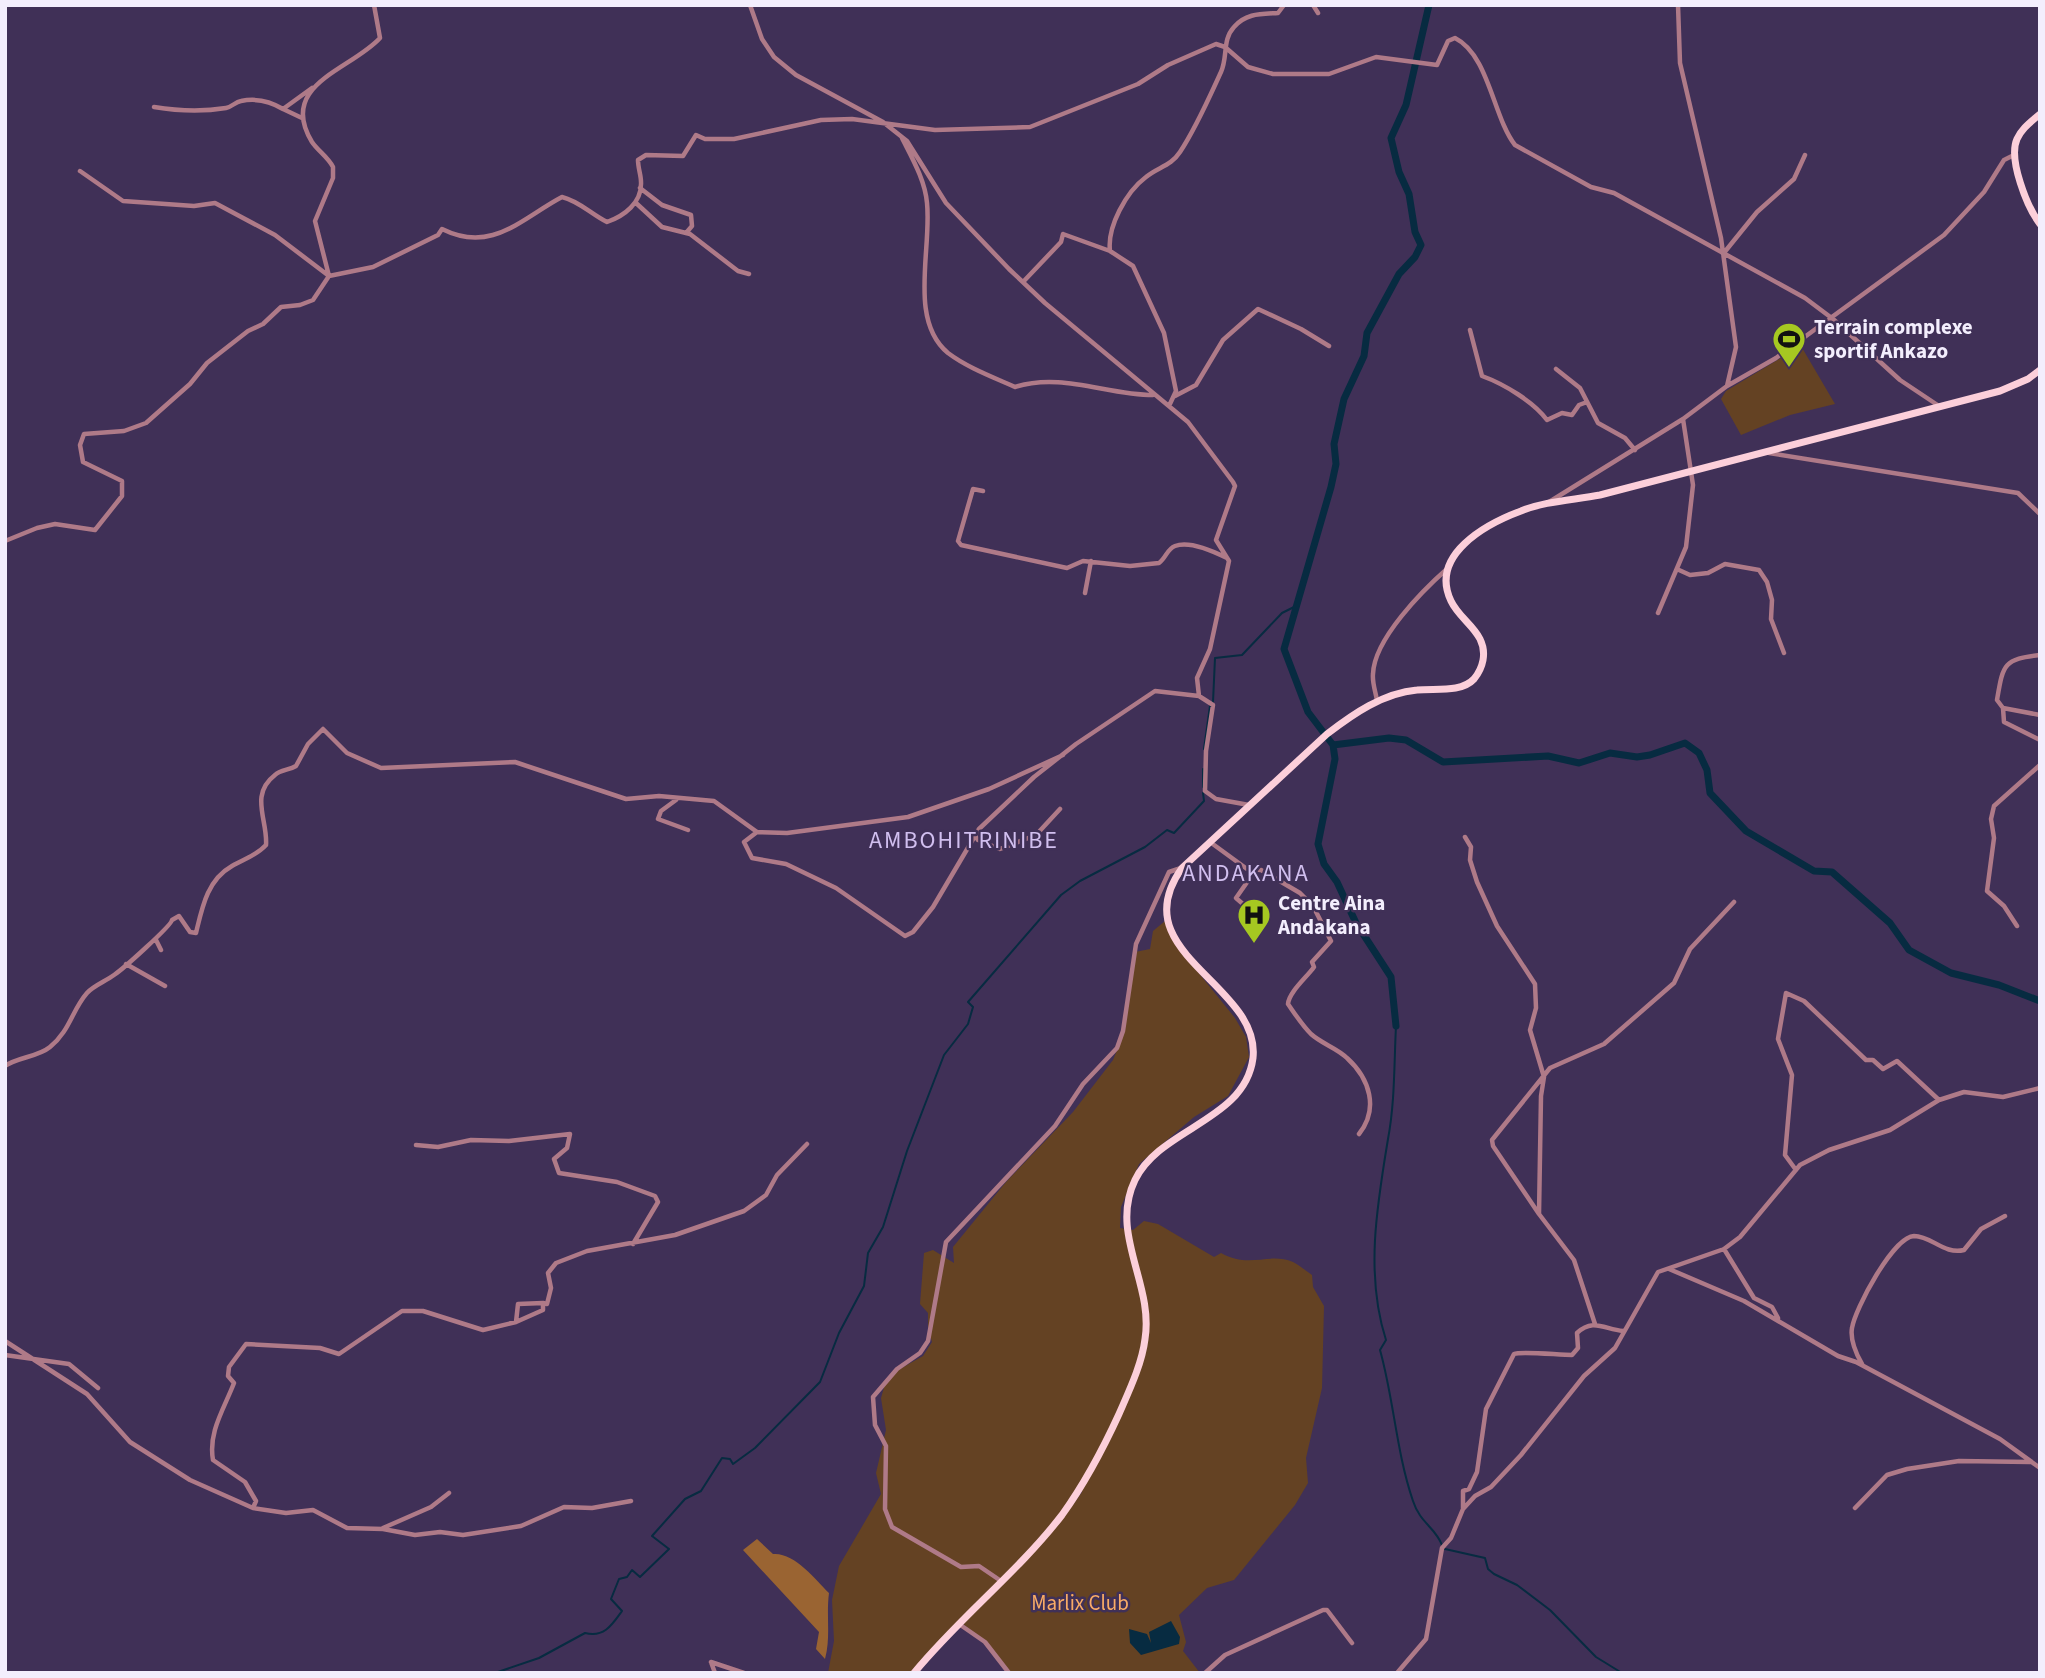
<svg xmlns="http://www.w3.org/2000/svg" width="2045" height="1678" viewBox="0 0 2045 1678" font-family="'Source Sans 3',sans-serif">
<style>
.green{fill:#644223}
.forest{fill:#9a6432}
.water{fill:#072b41}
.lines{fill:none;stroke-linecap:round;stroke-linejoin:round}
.stream{stroke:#072b41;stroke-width:2}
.river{stroke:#072b41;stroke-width:7}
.minor{stroke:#af7a88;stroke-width:4.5}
.primary{stroke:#fccfda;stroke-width:7}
.labels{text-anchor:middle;stroke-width:5;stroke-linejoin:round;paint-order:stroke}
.poi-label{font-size:21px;font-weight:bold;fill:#f3eefd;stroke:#403057;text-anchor:start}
.park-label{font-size:21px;fill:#f9ab66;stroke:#403057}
.quarter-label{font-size:24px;letter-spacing:2px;fill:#d1bfef;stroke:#403057}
</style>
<rect width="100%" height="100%" fill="#403057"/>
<path class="green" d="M 1801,346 L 1835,404 L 1790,415 L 1741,435 L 1721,399 L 1726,391 Z
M 1165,921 L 1189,961 L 1235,1018 L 1246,1037 L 1249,1057 L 1228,1096 L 1194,1117 L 1139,1164 L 1121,1207 L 1120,1228 L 1133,1230 L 1144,1221 L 1158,1224 L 1214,1257 L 1221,1253 C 1249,1269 1269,1252 1293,1262 C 1299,1265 1306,1271 1312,1275 L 1313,1287 L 1324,1306 L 1322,1388 L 1306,1458 L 1308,1483 L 1295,1505 L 1234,1580 L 1207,1588 L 1179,1615 L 1186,1642 L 1183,1651 L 1200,1673 L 1010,1673 L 990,1646 L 963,1624 L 1072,1506 L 1082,1492 L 1080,1489 L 1051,1527 L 916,1673 L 828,1673 L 834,1641 L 832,1600 L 839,1566 L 881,1494 L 876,1473 L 886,1430 L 881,1398 L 885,1384 L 898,1370 L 923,1356 L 932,1342 L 928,1329 L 928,1313 L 920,1304 L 924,1253 L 933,1250 L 954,1263 L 953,1247 L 1006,1182 L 1073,1112 L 1113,1060 L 1120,1043 L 1135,952 L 1150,949 L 1153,931 Z"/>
<path class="forest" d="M 757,1539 L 773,1554 C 794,1552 815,1579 829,1593 C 826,1616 831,1637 825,1659 L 816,1649 L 819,1632 L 743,1550 Z"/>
<path class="water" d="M 1171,1621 L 1180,1637 L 1179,1644 L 1141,1655 L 1130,1643 L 1129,1629 L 1147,1634 L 1151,1643 L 1149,1632 Z"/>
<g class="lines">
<path class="stream" d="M 1213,702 L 1215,658 L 1242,655 L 1282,613 L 1294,607
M 1204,749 L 1210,706
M 1203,787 L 1203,769
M 1396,1026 C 1394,1064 1395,1102 1388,1139 C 1377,1205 1365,1275 1386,1340 L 1380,1350 C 1394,1400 1396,1451 1413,1501 C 1420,1523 1435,1527 1442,1545
M 1445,1549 L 1485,1558 L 1488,1569 L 1494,1574 L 1517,1585 L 1550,1610 L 1596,1657 L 1622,1673
M 495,1673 L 539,1658 L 585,1633 C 604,1638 612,1625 622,1611 L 611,1599 L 619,1579 L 627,1577 L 632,1570 L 640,1577 L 669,1549 L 652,1536 L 685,1499 L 701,1491 L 722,1458 L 730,1459 L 733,1464 L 755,1448 L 820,1382 L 839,1333 L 864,1286 L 868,1253 L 883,1227 L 907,1151 L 944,1055 L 968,1024 L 973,1007 L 968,1002 L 1061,895 L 1080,881 L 1145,847 L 1167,830 L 1174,833 L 1204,801 L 1203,793"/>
<path class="river" d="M 1333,745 L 1389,738 L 1406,740 L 1443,762 L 1548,756 L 1579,763 L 1610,753 L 1637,757 L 1650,755 L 1685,743 L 1699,753 L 1707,770 L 1710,793 L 1746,831 L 1814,871 L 1832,872 L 1890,923 L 1909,950 L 1951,973 L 1999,985 L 2040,1001
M 1396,1026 L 1391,977 L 1356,923 L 1337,882 L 1324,864 L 1318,844 L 1335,759 L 1333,745 L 1308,712 L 1284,649 L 1331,487 L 1336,464 L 1334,444 L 1344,399 L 1364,356 L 1367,333 L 1399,274 L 1415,257 L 1421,245 L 1415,232 L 1409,194 L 1399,172 L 1391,138 L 1406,105 L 1429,5"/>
<path class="minor" d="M 750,5 L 762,39 L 774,57 L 796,75 L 883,122 L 907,141 L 946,203 L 1009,269 L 1045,303 L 1188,422 L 1233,482 L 1235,486 L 1216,540 L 1229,561 L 1210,649 L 1197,678 L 1199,696
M 1313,5 L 1318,13
M 154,107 C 178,111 202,112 226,108 C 232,107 235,102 241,101 C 256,98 270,101 283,109 L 312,88
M 283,109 L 302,118
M 902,138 C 912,158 925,180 927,203 C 932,249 908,320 948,353 C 968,368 993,377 1015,387 C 1061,372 1107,395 1153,395
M 80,171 L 123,201 L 194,206 L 215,203 L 275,235 L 329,276 L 373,267 L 438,235 L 442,229 C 492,254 522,218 562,197 C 579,201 591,214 607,222 C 624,216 642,203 641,182 C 641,175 638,168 638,160 L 646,155 L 683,156 L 696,135 L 705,139 L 734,139 L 821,120 L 852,119 L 935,130 L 1030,127 L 1138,84 L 1168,65 L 1216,44 L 1225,47 L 1248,67 L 1273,74 L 1329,74 L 1376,57 L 1437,65 L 1448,41 L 1455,38 C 1489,55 1493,117 1515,145 L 1591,187 L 1614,193 L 1805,298 L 1833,319 L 1900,380 L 1939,406
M 640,188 L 662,205 L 691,215 L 692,226 L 686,233
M 636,203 L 662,227 L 690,234 L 738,271 L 749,274
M 1110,251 C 1107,227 1126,192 1146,177 C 1158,167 1171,166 1180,152 C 1196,128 1209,98 1221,72 C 1228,57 1222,40 1234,27 C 1246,13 1261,14 1278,13 L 1284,5
M 1723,254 L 1757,212 L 1794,179 L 1805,155
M 1023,282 L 1061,242 L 1063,234 L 1110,251 L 1133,266 L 1164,333 L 1176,391 L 1169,406
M 1470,330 L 1482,376 C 1504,384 1534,402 1547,420 L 1562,413 L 1572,415 L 1579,405 L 1587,402
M 1556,369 L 1580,388 L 1598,423 L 1625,438 L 1635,450
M 1727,386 L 1776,358 L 1944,235 L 1984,192 L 2004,160 L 2014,155
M 1175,396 L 1196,385 L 1223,340 L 1258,309 L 1301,329 L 1329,346
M 1769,453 L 2018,493 L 2040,514
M 983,491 L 973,489 L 958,541 L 961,545 L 1067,568 L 1083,561 L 1130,566 L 1159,563 C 1166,558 1167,549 1175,546 C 1190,540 1215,552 1227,558
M 1549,502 L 1683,419 L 1727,386 L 1736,347 L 1721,238 L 1680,63 L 1678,5
M 5,541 L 37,528 L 55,524 L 95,530 L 122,496 L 122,481 L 83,462 L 80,445 L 84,434 L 124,431 L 146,423 L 190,384 L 207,363 L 248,331 L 263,324 L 281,307 L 300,305 L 313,300 L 329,276 L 315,221 L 333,178 L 333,167 C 328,157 318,151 312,142 C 277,84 351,70 380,38 L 374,5
M 1679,570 L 1690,575 L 1708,573 L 1725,564 L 1759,570 L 1767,582 L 1772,600 L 1771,619 L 1784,653
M 1085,593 L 1091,561
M 1658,613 L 1686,547 L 1693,485 L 1683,419
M 2040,655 C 2003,659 2003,665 1997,700 L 2003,708 L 2004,722 L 2040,740
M 1377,701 C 1376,693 1372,683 1373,674 C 1374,639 1423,590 1448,568
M 2003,708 L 2040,715
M 676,800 L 661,811 L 658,819 L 688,830
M 757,832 L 744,842 L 752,858 L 786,864 L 836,888 L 905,936 L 913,932 L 933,907 L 979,829 L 1034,777 L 1076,744 L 1155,691 L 1199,696 L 1213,705 L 1206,751 L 1205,791 L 1216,799 L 1249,805
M 975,835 L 978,840 L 1000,849 L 1036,835 L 1060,809
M 1465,837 L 1471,847 L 1470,860 L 1477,882 L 1497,926 L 1535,984 L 1536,1008 L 1530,1030 L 1544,1077 L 1541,1096 L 1539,1214 L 1574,1260 L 1595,1324
M 1210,842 L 1247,869 L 1261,870 L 1300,893 L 1313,906 L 1331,941 L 1312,962 L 1314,967 C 1307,977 1289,992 1288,1004 C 1295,1014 1302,1025 1311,1034 C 1322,1044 1337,1048 1347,1058 C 1370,1079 1379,1109 1359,1134
M 1250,870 L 1250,878 L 1236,898 L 1259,918
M 2017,926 L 2004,906 L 1987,891 L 1994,838 L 1991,819 L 1994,806 L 2040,765
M 156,940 L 161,950
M 126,964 L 165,986
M 5,1066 C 18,1057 38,1057 50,1047 C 70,1031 72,1010 87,993 C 93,986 106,981 114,975 C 123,969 171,926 172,920 L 179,916 L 190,932 L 196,933 C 202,908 207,880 232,866 C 244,859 256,856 266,845 C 268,820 249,795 275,775 C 280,770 289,770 296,766 L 308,744 L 323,729 L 347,753 L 381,768 L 515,762 L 626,799 L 659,796 L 714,801 L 757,832 L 787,833 L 908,817 L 989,789 L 1063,755
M 416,1145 L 438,1147 L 471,1140 L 509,1141 L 570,1134 L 567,1148 L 554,1159 L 559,1173 L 617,1182 L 655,1196 L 658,1202 L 633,1244
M 1796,1170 L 1785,1155 L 1792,1075 L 1778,1039 L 1786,993 L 1804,1001 L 1866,1060 L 1873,1060 L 1883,1069 L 1897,1061 L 1939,1100
M 1539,1214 L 1493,1146 L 1492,1140 L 1550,1068 L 1604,1044 L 1674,983 L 1690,949 L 1734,902
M 1724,1249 L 1754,1298 L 1772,1307 L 1778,1318
M 1669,1269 L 1744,1301 L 1838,1356 L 1856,1362 L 2000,1439 L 2040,1468
M 516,1322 L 518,1304 L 543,1303
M 5,1341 L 87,1394 L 130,1442 L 190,1480 L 253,1508 L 256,1501 L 245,1482 L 213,1460 C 208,1432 224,1409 234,1383 L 228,1376 L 229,1367 L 246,1344 L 320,1348 L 339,1354 L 402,1311 L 423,1311 L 483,1330 L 516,1322 L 543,1310 L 543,1303 L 547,1304 L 551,1288 L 548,1273 L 556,1263 L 587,1251 L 675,1235 L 744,1211 L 766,1195 L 777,1175 L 807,1144
M 5,1355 L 69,1364 L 98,1388
M 1862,1364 C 1856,1354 1850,1339 1852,1328 C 1855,1309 1893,1237 1914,1236 C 1932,1236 1944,1255 1964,1250 L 1981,1229 L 2005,1216
M 253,1508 L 286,1513 L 313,1510 L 347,1528 L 383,1529 L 415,1535 L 440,1532 L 463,1535 L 521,1526 L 564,1507 L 592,1508 L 631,1501
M 1463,1508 L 1463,1491 L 1469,1489 L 1477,1472 L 1486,1409 L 1514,1354 C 1521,1351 1559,1355 1572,1355 L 1578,1348 L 1577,1333 C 1593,1318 1604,1329 1623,1331
M 1855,1508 L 1887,1475 L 1907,1469 L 1959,1461 L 2030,1462
M 383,1528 L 431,1507 L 449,1493
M 1001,1581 L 979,1566 L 961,1567 L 892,1527 L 885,1509 L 886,1446 L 875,1425 L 873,1397 L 897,1369 L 920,1353 L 928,1341 L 946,1242 L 1055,1126 L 1083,1084 L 1117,1048 L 1123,1031 L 1136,944 L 1169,872 L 1181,868
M 959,1624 L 985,1642 L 1009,1673
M 711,1662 L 744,1673
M 711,1662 L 715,1673
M 1205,1673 L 1225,1655 L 1323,1610 L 1327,1610 L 1352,1643
M 1397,1673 L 1426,1639 L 1442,1548 L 1451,1538 L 1463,1509 L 1475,1496 L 1491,1487 L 1521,1455 L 1584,1376 L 1615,1348 L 1658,1272 L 1724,1249 L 1740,1237 L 1800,1165 L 1829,1150 L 1890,1130 L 1939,1100 L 1964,1092 L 2003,1097 L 2040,1088"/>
<path class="primary" d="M 2040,114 C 2031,122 2022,128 2017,139 C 2008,159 2027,207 2040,224
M 914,1673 C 960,1617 1018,1572 1062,1515 C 1085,1483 1103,1449 1119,1414 C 1129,1391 1142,1364 1145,1339 C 1154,1284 1109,1234 1135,1180 C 1160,1128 1245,1121 1253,1058 C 1261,984 1121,953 1182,868 L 1327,734 C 1353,714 1383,693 1417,690 C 1435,688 1461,693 1474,679 C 1483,668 1487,653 1480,639 C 1473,625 1458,616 1451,601 C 1429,555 1486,524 1521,511 C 1545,501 1574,500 1600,495 L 2000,391 L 2028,379 L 2040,370"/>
</g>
<defs>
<symbol id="stadium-pin" viewBox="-11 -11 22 30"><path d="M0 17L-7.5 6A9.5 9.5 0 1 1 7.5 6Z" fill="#a6c821" stroke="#403057"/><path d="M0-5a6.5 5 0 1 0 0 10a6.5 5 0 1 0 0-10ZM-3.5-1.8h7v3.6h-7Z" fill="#111"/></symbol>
<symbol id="hospital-pin" viewBox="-11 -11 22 30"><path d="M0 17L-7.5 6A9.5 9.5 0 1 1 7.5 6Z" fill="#a6c821" stroke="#403057"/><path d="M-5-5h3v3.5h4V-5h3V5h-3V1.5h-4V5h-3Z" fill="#111"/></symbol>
</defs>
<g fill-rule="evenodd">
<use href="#stadium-pin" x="1770" y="320" width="38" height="52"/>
<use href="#hospital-pin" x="1235" y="896" width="38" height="52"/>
</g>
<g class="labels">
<g class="poi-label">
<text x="1814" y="334">Terrain complexe<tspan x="1814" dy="24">sportif Ankazo</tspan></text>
<text x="1278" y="910">Centre Aina<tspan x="1278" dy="24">Andakana</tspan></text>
</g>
<g class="park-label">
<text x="1080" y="1610">Marlix Club</text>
</g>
<g class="quarter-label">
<text x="964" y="848">AMBOHITRINIBE</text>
<text x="1246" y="881">ANDAKANA</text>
</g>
</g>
<rect width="2045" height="1678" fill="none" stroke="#f3eefd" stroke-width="14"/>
</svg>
